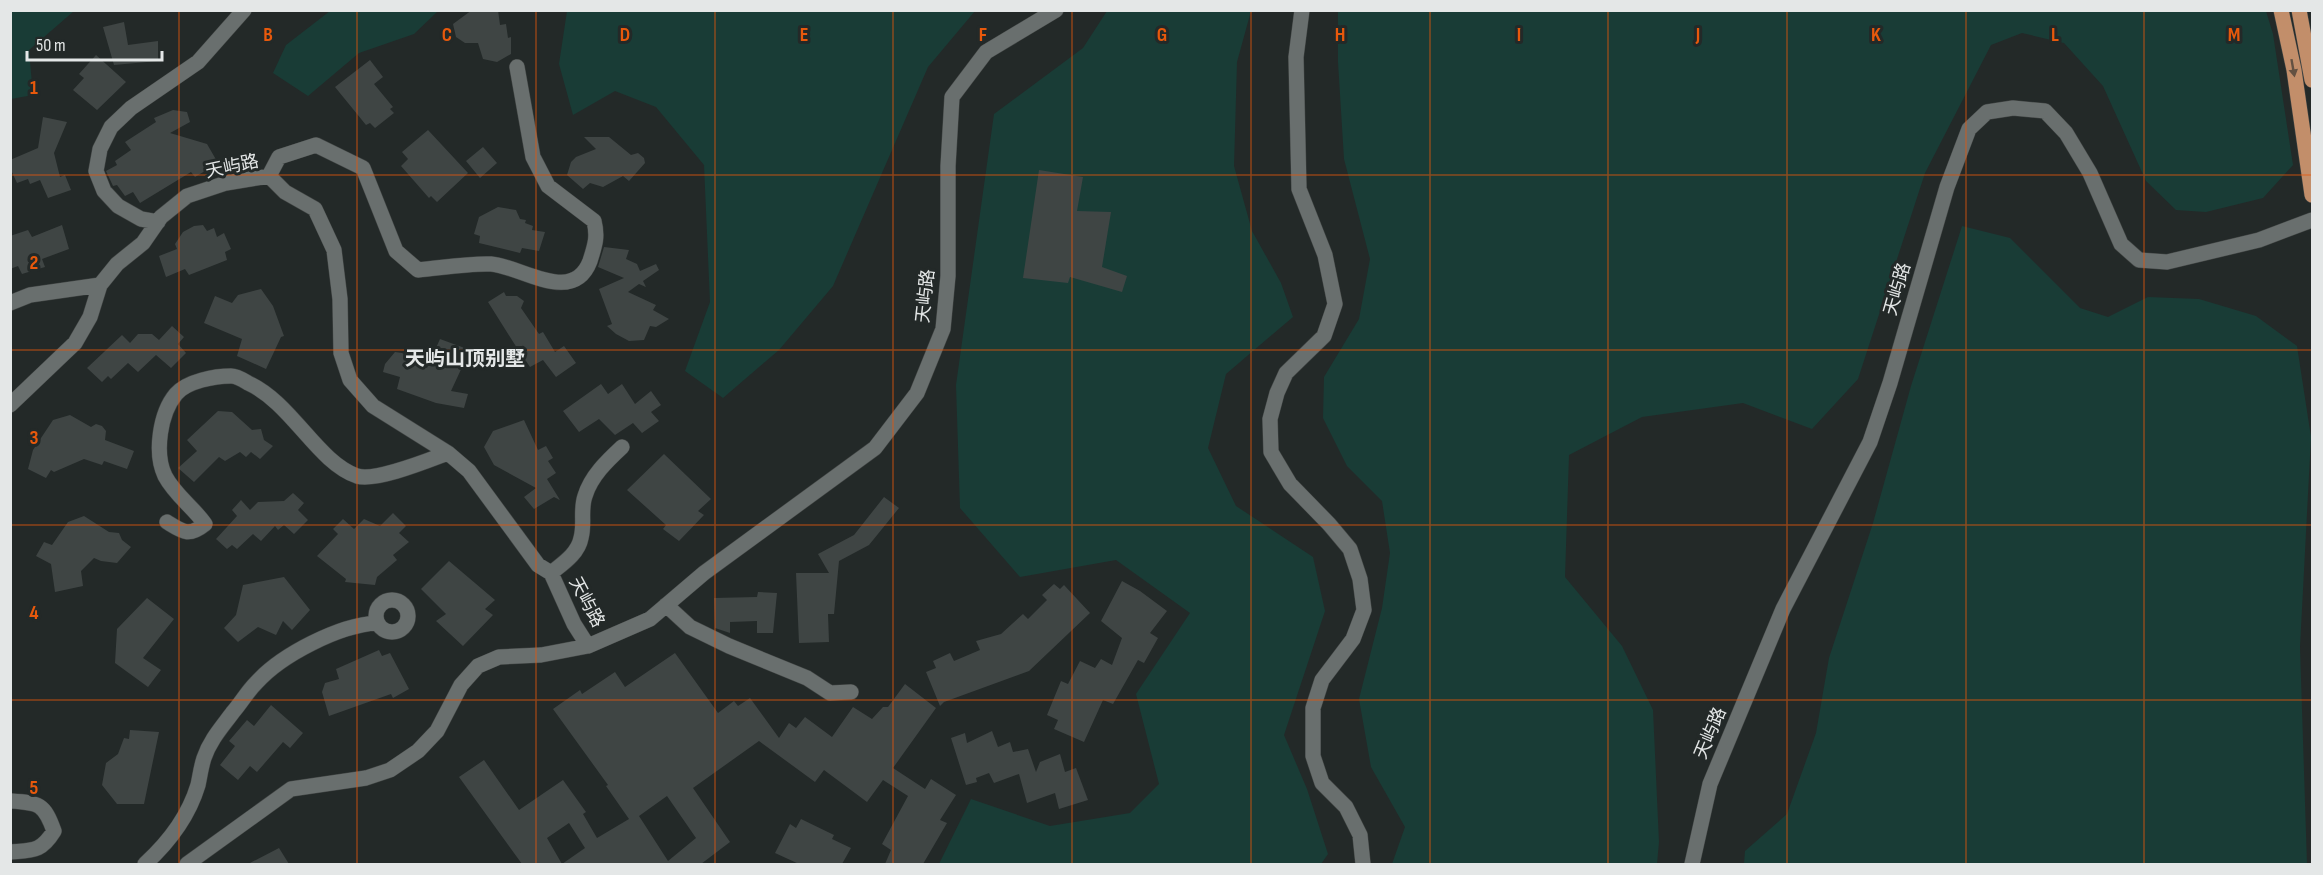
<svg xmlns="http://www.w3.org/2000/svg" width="2323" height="875" viewBox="0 0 2323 875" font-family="'Sofia Sans Condensed','Noto Sans SC',sans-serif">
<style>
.green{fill:#193c36}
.building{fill:#3f4544;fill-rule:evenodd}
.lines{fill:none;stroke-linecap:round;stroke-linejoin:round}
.minor-casing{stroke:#414544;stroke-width:16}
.major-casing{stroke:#414544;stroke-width:16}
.minor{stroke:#696f6e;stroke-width:15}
.major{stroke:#c28e6a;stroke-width:15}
.oneway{fill:#635142}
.grid{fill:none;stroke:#e8590c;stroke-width:1.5;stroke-opacity:0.55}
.labels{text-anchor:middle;stroke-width:6;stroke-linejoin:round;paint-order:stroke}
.street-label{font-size:18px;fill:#e4e7e7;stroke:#232928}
.neighbourhood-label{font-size:20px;font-weight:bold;fill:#e4e7e7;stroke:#232928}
.grid-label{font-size:20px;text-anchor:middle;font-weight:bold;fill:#e8590c;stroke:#232928;stroke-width:6;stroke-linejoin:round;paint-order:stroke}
</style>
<rect width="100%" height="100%" fill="#232928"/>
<path class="green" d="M 11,10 L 74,11 L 29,50 L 33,95 L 11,99 Z
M 330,11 L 330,10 L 438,11 L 414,34 L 359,53 L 308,96 L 273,73 L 286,45 Z
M 567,11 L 975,11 L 928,67 L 833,286 L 779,350 L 723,398 L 685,371 L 710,302 L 704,165 L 656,107 L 615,91 L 573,115 L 559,64 Z
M 1107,11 L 1251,11 L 1237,62 L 1234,166 L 1252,231 L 1281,283 L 1293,317 L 1226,374 L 1208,448 L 1236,506 L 1313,557 L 1325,611 L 1284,735 L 1307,789 L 1328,854 L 1321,864 L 939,864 L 971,799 L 1050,826 L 1130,813 L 1159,784 L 1136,694 L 1190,613 L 1116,560 L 1020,577 L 960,508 L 956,385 L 994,114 L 1083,48 Z
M 1338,11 L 2266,11 L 2273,34 L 2293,165 L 2263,198 L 2206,212 L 2176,210 L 2146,181 L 2103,86 L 2064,43 L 2022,33 L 1991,45 L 1925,173 L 1858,379 L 1812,429 L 1743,403 L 1642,417 L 1569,455 L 1565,577 L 1622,646 L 1653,710 L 1659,842 L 1657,864 L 1392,864 L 1405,827 L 1371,767 L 1359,699 L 1382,608 L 1390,553 L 1382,501 L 1347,466 L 1323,418 L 1324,377 L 1359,319 L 1370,259 L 1344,159 L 1338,62 Z
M 1962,226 L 2010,238 L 2080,308 L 2108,317 L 2148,297 L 2199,299 L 2256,316 L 2297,346 L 2311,437 L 2300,647 L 2307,864 L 1744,864 L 1745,851 L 1787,814 L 1816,733 L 1829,658 L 1873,523 L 1911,386 Z"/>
<path class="building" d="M 472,10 L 498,10 L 500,25 L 506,24 L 508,38 L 511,37 L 511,54 L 497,62 L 483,59 L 478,43 L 465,43 L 456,37 L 453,24 Z
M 124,22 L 128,45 L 158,41 L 158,61 L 114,65 L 103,27 Z
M 96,55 L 126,82 L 97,110 L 73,90 L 84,78 L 79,74 Z
M 370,60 L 383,77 L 374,84 L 393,107 L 390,109 L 394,113 L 375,128 L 370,123 L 366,125 L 335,87 Z
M 173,110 L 187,112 L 190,122 L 170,133 L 207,144 L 218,163 L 195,177 L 191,172 L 140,203 L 133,192 L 125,196 L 117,185 L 113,186 L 106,171 L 117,165 L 115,161 L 131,150 L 125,142 L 156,122 L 154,118 Z
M 43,117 L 67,122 L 54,153 L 60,177 L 65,175 L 71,190 L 48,198 L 40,180 L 30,184 L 28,179 L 17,183 L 10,168 L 10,160 L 38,148 Z
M 428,130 L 468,173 L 437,202 L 431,196 L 429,198 L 401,166 L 408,159 L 402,152 Z
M 584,137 L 609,137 L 631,155 L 638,153 L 644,158 L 645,163 L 629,181 L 623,176 L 603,187 L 590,183 L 583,189 L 567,175 L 571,162 L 576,157 L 596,149 Z
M 483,147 L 497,163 L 480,178 L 466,161 Z
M 1039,170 L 1083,177 L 1077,211 L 1111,212 L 1102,267 L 1127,276 L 1122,292 L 1070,277 L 1068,283 L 1023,278 Z
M 498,207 L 516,210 L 520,219 L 526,220 L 525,223 L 533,226 L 532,230 L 545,232 L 539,251 L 522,248 L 520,253 L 479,243 L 480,236 L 474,234 L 479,217 Z
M 62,225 L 69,249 L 42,259 L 45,267 L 22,274 L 18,266 L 10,269 L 10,236 L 28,230 L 32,237 Z
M 203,225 L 207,231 L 214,228 L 217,237 L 224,233 L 231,249 L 225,252 L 227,260 L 189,275 L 185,269 L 166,277 L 159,256 L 177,249 L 175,244 L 183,232 L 194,226 Z
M 604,247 L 629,250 L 626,259 L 637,264 L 640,271 L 656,264 L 659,270 L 643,281 L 646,287 L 639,284 L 628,292 L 656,305 L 653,310 L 669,319 L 656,327 L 650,326 L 644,340 L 629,341 L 616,334 L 607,326 L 612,324 L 599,289 L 624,278 L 598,267 Z
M 261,289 L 273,306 L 284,336 L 281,337 L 266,369 L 237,356 L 242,339 L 204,323 L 215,296 L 232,303 L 238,295 Z
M 504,292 L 506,296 L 517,296 L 524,301 L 521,308 L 539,334 L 543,332 L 555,352 L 564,346 L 576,363 L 556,377 L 543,360 L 530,367 L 526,361 L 522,364 L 512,351 L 517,348 L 488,302 Z
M 172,326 L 184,337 L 178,344 L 186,353 L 171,368 L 156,355 L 138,372 L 128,363 L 111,379 L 108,376 L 102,382 L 87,368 L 122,335 L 130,343 L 138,334 L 152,334 L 159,340 Z
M 440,339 L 470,350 L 451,391 L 468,394 L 464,408 L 436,403 L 397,389 L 400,377 L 383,372 L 385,364 L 395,352 L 402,353 L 427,368 Z
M 601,384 L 608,394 L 622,384 L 635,404 L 651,391 L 661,405 L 651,412 L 659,421 L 642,433 L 633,423 L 615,435 L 599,419 L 579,432 L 563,411 Z
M 218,411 L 232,412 L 252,430 L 261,429 L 264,440 L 273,446 L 260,459 L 251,452 L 246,457 L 240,452 L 225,461 L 219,457 L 194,482 L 178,468 L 197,451 L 187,440 Z
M 70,415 L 91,427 L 96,424 L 102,426 L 106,431 L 105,440 L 134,451 L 127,469 L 104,461 L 102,465 L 84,459 L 54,472 L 51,470 L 46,478 L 28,469 L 33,450 L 53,420 Z
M 524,420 L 538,450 L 546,446 L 553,458 L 548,461 L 556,473 L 547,479 L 560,500 L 554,497 L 534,509 L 524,497 L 536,488 L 494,465 L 484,447 L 493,431 Z
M 664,454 L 711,499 L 698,511 L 704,515 L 679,541 L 663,529 L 666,525 L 627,490 Z
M 293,493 L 304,503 L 298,510 L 308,520 L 294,534 L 284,525 L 278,530 L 275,526 L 261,541 L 253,534 L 237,549 L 232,545 L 227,549 L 216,539 L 237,516 L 232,510 L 241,500 L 250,510 L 258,502 L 284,501 Z
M 884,497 L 899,508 L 869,545 L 839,561 L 834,614 L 828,614 L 829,642 L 799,643 L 796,573 L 829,573 L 818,554 L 854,535 Z
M 393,513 L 406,526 L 399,533 L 409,542 L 393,555 L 397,560 L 377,577 L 375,585 L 345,582 L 346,579 L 317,556 L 338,534 L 333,529 L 343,519 L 354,529 L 364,519 L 380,526 Z
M 84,516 L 109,532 L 119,533 L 122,540 L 131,547 L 117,563 L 101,561 L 94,558 L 81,571 L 83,586 L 55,592 L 51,564 L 36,556 L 44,542 L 52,545 L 68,522 Z
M 449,561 L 495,600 L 485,609 L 493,615 L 463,646 L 436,621 L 446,614 L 421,589 Z
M 284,577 L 310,610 L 292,630 L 283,621 L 276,635 L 258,627 L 238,642 L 224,628 L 236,615 L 243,585 Z
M 1122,581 L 1140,591 L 1167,611 L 1150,633 L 1158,638 L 1144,663 L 1138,660 L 1113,704 L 1103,700 L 1084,742 L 1054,729 L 1058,720 L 1047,715 L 1061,681 L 1068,684 L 1080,661 L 1095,668 L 1101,659 L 1112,665 L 1122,638 L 1101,621 Z
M 1054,584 L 1060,589 L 1064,585 L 1090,613 L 1029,671 L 944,702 L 940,706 L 926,672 L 936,668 L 933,661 L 950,653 L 954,661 L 980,650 L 976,641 L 1001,634 L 1023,614 L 1028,619 L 1047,600 L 1042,595 Z
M 758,592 L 777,593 L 773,633 L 757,633 L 757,621 L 730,622 L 730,633 L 715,628 L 714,598 L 757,597 Z
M 147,598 L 174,619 L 143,658 L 161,670 L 148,687 L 115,663 L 117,629 Z
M 379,650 L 382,656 L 390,653 L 409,689 L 393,698 L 391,694 L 329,716 L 322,692 L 325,683 L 339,679 L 336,669 Z
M 675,653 L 718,713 L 734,701 L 738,706 L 750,698 L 779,738 L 789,723 L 796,728 L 805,717 L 832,737 L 853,707 L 872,719 L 883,707 L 888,707 L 905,684 L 936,708 L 893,768 L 925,789 L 931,779 L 956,795 L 940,820 L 947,823 L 923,864 L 885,864 L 891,850 L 882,844 L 908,796 L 883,780 L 867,802 L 824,770 L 815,782 L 759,741 L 693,788 L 730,842 L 701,864 L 522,864 L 459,777 L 484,760 L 519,810 L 563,780 L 586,812 L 583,814 L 597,838 L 629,819 L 606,786 L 608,785 L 553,709 L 580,690 L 582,694 L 615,672 L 625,687 ZM 667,796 L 696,838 L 668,861 L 639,816 ZM 569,823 L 585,848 L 562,864 L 547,838 Z
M 271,705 L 303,733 L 290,748 L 283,742 L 257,772 L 250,766 L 238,780 L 220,765 L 235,746 L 229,741 L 247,720 L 254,726 Z
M 130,730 L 159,732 L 144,804 L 117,804 L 102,785 L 106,763 L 118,754 L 124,738 L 129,739 Z
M 992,731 L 998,747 L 1010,742 L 1013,752 L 1028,749 L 1036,772 L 1040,762 L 1060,754 L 1065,772 L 1076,768 L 1088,800 L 1059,809 L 1055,793 L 1027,803 L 1019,774 L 994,783 L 989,773 L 976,778 L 977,782 L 966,785 L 951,738 L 965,733 L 967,743 Z
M 801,819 L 834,835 L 832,839 L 851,848 L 842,864 L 799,864 L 775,853 L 790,824 L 796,828 Z
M 279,848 L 289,864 L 248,864 Z"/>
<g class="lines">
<defs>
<path id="minor" d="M 1302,10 L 1296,57 L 1299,189 L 1325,255 L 1335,304 L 1324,336 L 1286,373 L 1277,393 L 1270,419 L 1271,452 L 1290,484 L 1329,524 L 1350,549 L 1360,579 L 1364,610 L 1353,639 L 1322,680 L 1313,708 L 1313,756 L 1322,783 L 1346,807 L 1360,835 L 1363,864
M 269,176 L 279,157 L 316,145 L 363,168 L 396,251 L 418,270 C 441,268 468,263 491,264 C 521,266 573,306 590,261 C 595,245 598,237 594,221 L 548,186 L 533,157 L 517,67
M 158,222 L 141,219 L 118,206 L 104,191 L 96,171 L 100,149 L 111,127 L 131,108 L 198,62 L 244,10
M 10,303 L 30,295 L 100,285
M 10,405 L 75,343 L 90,317 L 100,285 L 117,264 L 143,243 L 161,217 L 187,196 L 226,183 L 269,176 L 285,192 L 315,209 L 334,250 L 340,299 L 341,353 L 350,380 L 373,406 L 448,453 L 469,471 L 538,565 L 551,573 L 574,624 L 588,646 L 650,619 L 704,573 L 875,448 L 917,393 L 943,329 L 948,276 L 948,166 L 952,97 L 986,52 L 1056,10
M 167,522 C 183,532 189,537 205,524 C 193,507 175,495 165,476 C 154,453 160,413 176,394 C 187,381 215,376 231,376 C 237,376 243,380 248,383 C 292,403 317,462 357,476 C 376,482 429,460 448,453
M 551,573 C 562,564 578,554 581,538 C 585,524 580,510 585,496 C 591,476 607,461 622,447
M376 616a16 16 0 1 1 32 0a16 16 0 1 1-32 0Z
M 666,605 L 690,627 L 729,646 L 807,678 L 830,693 L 851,692
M 10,801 C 39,803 44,803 54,831 C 41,852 33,850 10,852
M 145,864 C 168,843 189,815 198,785 C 200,776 201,767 204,758 C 210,740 222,727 233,712 C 241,703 247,692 256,683 C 281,655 339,625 377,623
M 187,864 L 291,789 L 366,778 L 390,770 L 418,751 L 437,731 L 461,685 L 478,666 L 499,657 L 541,655 L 588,646
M 1692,864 L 1710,784 L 1783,609 L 1870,442 L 1890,383 L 1947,187 L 1969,129 L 1987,112 L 2013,108 L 2045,111 L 2066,133 L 2090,173 L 2121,244 L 2139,260 L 2167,262 L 2259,240 L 2312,220"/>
<path id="major" d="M 2281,10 L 2294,70 L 2312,195
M 2299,10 L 2312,80"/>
</defs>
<use href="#minor" class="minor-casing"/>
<use href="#major" class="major-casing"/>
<use href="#minor" class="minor"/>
<use href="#major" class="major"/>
</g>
<defs><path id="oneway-solid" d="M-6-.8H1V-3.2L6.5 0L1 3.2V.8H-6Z" transform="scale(1.5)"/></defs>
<use class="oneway" href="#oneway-solid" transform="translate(2293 68) rotate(80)"/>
<path class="grid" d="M 179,10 L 179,864M 357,10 L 357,864M 536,10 L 536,864M 715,10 L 715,864M 893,10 L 893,864M 1072,10 L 1072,864M 1251,10 L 1251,864M 1430,10 L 1430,864M 1608,10 L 1608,864M 1787,10 L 1787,864M 1966,10 L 1966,864M 2144,10 L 2144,864M 10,175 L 2312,175M 10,350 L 2312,350M 10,525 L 2312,525M 10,700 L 2312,700"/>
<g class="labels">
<g class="street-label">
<text transform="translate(232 166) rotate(-12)" y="6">天屿路</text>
<text transform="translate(1897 289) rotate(-74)" y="6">天屿路</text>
<text transform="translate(925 296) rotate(-84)" y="6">天屿路</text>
<text transform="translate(587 602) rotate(62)" y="6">天屿路</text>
<text transform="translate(1710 733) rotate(-67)" y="6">天屿路</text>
</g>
<g class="neighbourhood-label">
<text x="465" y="365">天屿山顶别墅</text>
</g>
</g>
<g class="grid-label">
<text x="268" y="41">B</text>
<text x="447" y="41">C</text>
<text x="625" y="41">D</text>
<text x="804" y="41">E</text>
<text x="983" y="41">F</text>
<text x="1162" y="41">G</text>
<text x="1340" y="41">H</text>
<text x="1519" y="41">I</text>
<text x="1698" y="41">J</text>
<text x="1876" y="41">K</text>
<text x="2055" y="41">L</text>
<text x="2234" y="41">M</text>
<text x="34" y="94">1</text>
<text x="34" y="269">2</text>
<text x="34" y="444">3</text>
<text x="34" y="619">4</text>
<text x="34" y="794">5</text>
</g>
<rect width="2323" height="875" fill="none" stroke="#e4e7e7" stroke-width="24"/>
<path d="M27 51v9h135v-9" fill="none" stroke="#e4e7e7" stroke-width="3"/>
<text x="36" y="51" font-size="18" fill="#e4e7e7" stroke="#232928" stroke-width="4.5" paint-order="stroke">50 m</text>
</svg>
